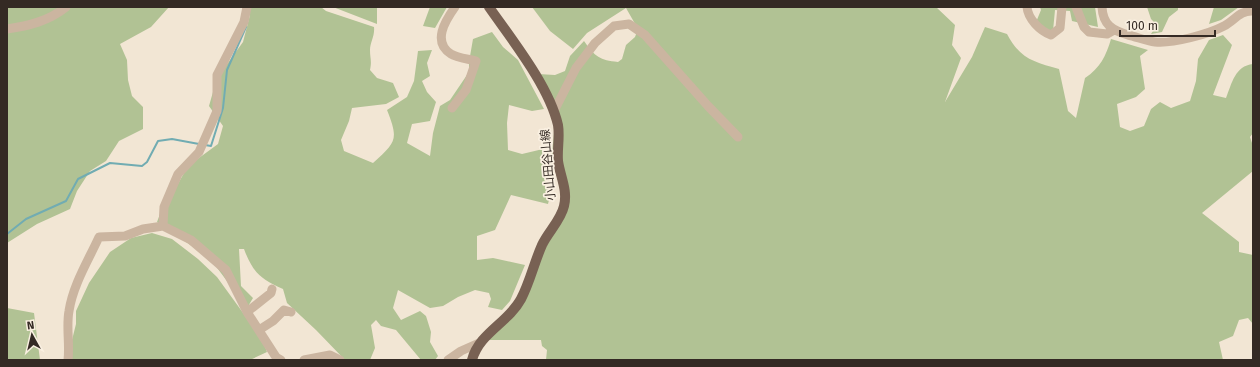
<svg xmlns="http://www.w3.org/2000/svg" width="1260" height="367" viewBox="0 0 1260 367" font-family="'Fira Sans','Noto Sans JP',sans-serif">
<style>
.green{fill:#b1c294}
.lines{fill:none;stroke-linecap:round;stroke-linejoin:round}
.stream{stroke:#71acb2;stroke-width:2}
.minor{stroke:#cbb5a0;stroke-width:9}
.major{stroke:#786153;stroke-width:10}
.labels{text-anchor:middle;stroke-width:3.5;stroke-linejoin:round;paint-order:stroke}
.street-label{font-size:12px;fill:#342a24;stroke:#faf0e1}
</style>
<rect width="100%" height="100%" fill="#f2e6d4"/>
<path class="green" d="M 7,7 L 169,7 L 151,27 L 120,44 L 127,60 L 128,80 L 132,96 L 143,107 L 143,129 L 119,141 L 106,161 L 90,171 L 77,191 L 70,209 L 37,224 L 7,243 Z
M 246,7 L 321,7 L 326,11 L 374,27 C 375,36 370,42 370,50 C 370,58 372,61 370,70 L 377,78 L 393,83 L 399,97 L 386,104 L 352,108 L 349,121 L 341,140 L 344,151 L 373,163 C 396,142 399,140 387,110 L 407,97 L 414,81 L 418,51 L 432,50 L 427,63 L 430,76 L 422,81 L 427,92 L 436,102 L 430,121 L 412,124 L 407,143 L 430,156 L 433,133 L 440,106 L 450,100 L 469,72 L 469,62 L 473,39 L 492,32 L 503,47 L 518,60 L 544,109 L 532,111 L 509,105 L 507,123 L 508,150 L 522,154 L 543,149 L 553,183 L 548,204 L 511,195 L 495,230 L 477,236 L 477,260 L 493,258 L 525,265 L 510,301 L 502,310 L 488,307 L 491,299 L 489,293 L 475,290 L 458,297 L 443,306 L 430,308 L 398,290 L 393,308 L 401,320 L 420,311 L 426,316 L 431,332 L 430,342 L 438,356 L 435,360 L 421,360 L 396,330 L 381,326 L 376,320 L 371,325 L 375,348 L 370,360 L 345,360 L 316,330 L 287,303 L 283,289 C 261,279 253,273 244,249 L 239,249 L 241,286 L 253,298 L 247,308 L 215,265 L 202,253 L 157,222 L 165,201 L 175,189 L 188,166 L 218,144 L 223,126 L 209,106 L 217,78 L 243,42 L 250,15 Z
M 333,7 L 377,7 L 377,24 Z
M 430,7 L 447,7 L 435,28 L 423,26 Z
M 532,7 L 936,7 L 955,25 L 952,45 L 961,58 L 945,102 L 972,57 L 985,27 L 1007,34 C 1020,59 1034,62 1059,69 L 1068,111 L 1076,118 L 1085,78 C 1100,68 1106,56 1111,39 L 1148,50 L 1140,56 L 1145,89 L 1136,97 L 1117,104 L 1120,127 L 1130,131 L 1144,126 L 1151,109 L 1160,102 L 1171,108 L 1190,101 L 1196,81 L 1198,59 L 1209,40 L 1223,35 L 1232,45 L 1213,95 L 1226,98 C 1232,83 1235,66 1253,64 L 1253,133 L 1250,137 L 1253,146 L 1253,171 L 1202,213 L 1239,242 L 1239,252 L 1253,255 L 1253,324 L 1248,318 L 1239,320 L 1233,336 L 1219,342 L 1223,360 L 546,360 L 547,350 L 542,346 L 541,340 L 485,340 L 517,301 L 565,212 L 552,154 L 555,122 L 538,74 L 555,75 L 565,71 L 570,56 L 584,41 C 595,57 600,60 618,62 L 622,59 L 626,45 L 635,37 L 638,29 L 626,8 L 587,33 L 573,49 L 550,31 Z
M 1040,7 L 1095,7 L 1098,27 L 1072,21 L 1070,11 L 1055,10 L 1053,31 L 1034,27 L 1041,10 Z
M 1147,7 L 1178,7 L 1178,10 L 1169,17 L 1162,32 L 1151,34 L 1157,25 L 1151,19 Z
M 1214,7 L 1239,7 L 1221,20 L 1209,24 Z
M 152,233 L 172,239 L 198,259 L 217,277 L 262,339 L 267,352 L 250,360 L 67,360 L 76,324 L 76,311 L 89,283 L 110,252 L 131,238 Z
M 7,308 L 34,313 L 40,360 L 7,360 Z"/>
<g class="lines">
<path class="stream" d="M 205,145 L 211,146 L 223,108 L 227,70 L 246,27
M 7,234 L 26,219 L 66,201 L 78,179 L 110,163 L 142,166 L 147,162 L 158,141 L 172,139 L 199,144"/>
<path class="minor" d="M 1027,7 C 1028,19 1040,31 1051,35 L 1060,28 L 1062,7
M 1076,7 L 1084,27 L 1089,32 L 1107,34 L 1114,30
M 1102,7 C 1103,25 1112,30 1128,35 C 1137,37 1146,41 1155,42 C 1172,44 1209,34 1224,26 C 1234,21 1240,10 1253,11
M 7,29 C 28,26 49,21 66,7
M 452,108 L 466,90 L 476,61 C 469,59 457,58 451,54 C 432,42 445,21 455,7
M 554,111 L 576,68 L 595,43 L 614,26 L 629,24 L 645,35 L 708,106 L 738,137
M 163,226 L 164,207 L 178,174 L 199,152 L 217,111 L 217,75 L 244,22 L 247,7
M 247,312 L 271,293 L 272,289
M 259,330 L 273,321 L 284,310 L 291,312
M 68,360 C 70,344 66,327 69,311 C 73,285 88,261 99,237 L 125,236 L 143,229 L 163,226 L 191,240 L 226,270 L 247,312 L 276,357 L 281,360
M 304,360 L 330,355 L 340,360
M 448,360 L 461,351 L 479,343"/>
<path class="major" d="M 472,360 C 479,333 508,323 521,299 C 530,282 534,263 542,245 C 548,232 561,220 564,206 C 568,190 560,176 558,161 C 557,149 560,137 558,125 C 549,86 512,40 489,7"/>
</g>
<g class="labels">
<g class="street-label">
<text transform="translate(548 165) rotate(-95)" y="4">小山田谷山線</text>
</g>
</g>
<rect width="1260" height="367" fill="none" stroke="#342a24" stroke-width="16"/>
<g transform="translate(32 335) rotate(352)" stroke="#faf0e1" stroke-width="3" paint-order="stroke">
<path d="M0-3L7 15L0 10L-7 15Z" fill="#342a24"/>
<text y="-6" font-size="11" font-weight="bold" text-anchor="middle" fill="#342a24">N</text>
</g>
<path d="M1120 30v6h95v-6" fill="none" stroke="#342a24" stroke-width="2"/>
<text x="1126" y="30" font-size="12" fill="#342a24" stroke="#faf0e1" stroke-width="3" paint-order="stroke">100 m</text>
</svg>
